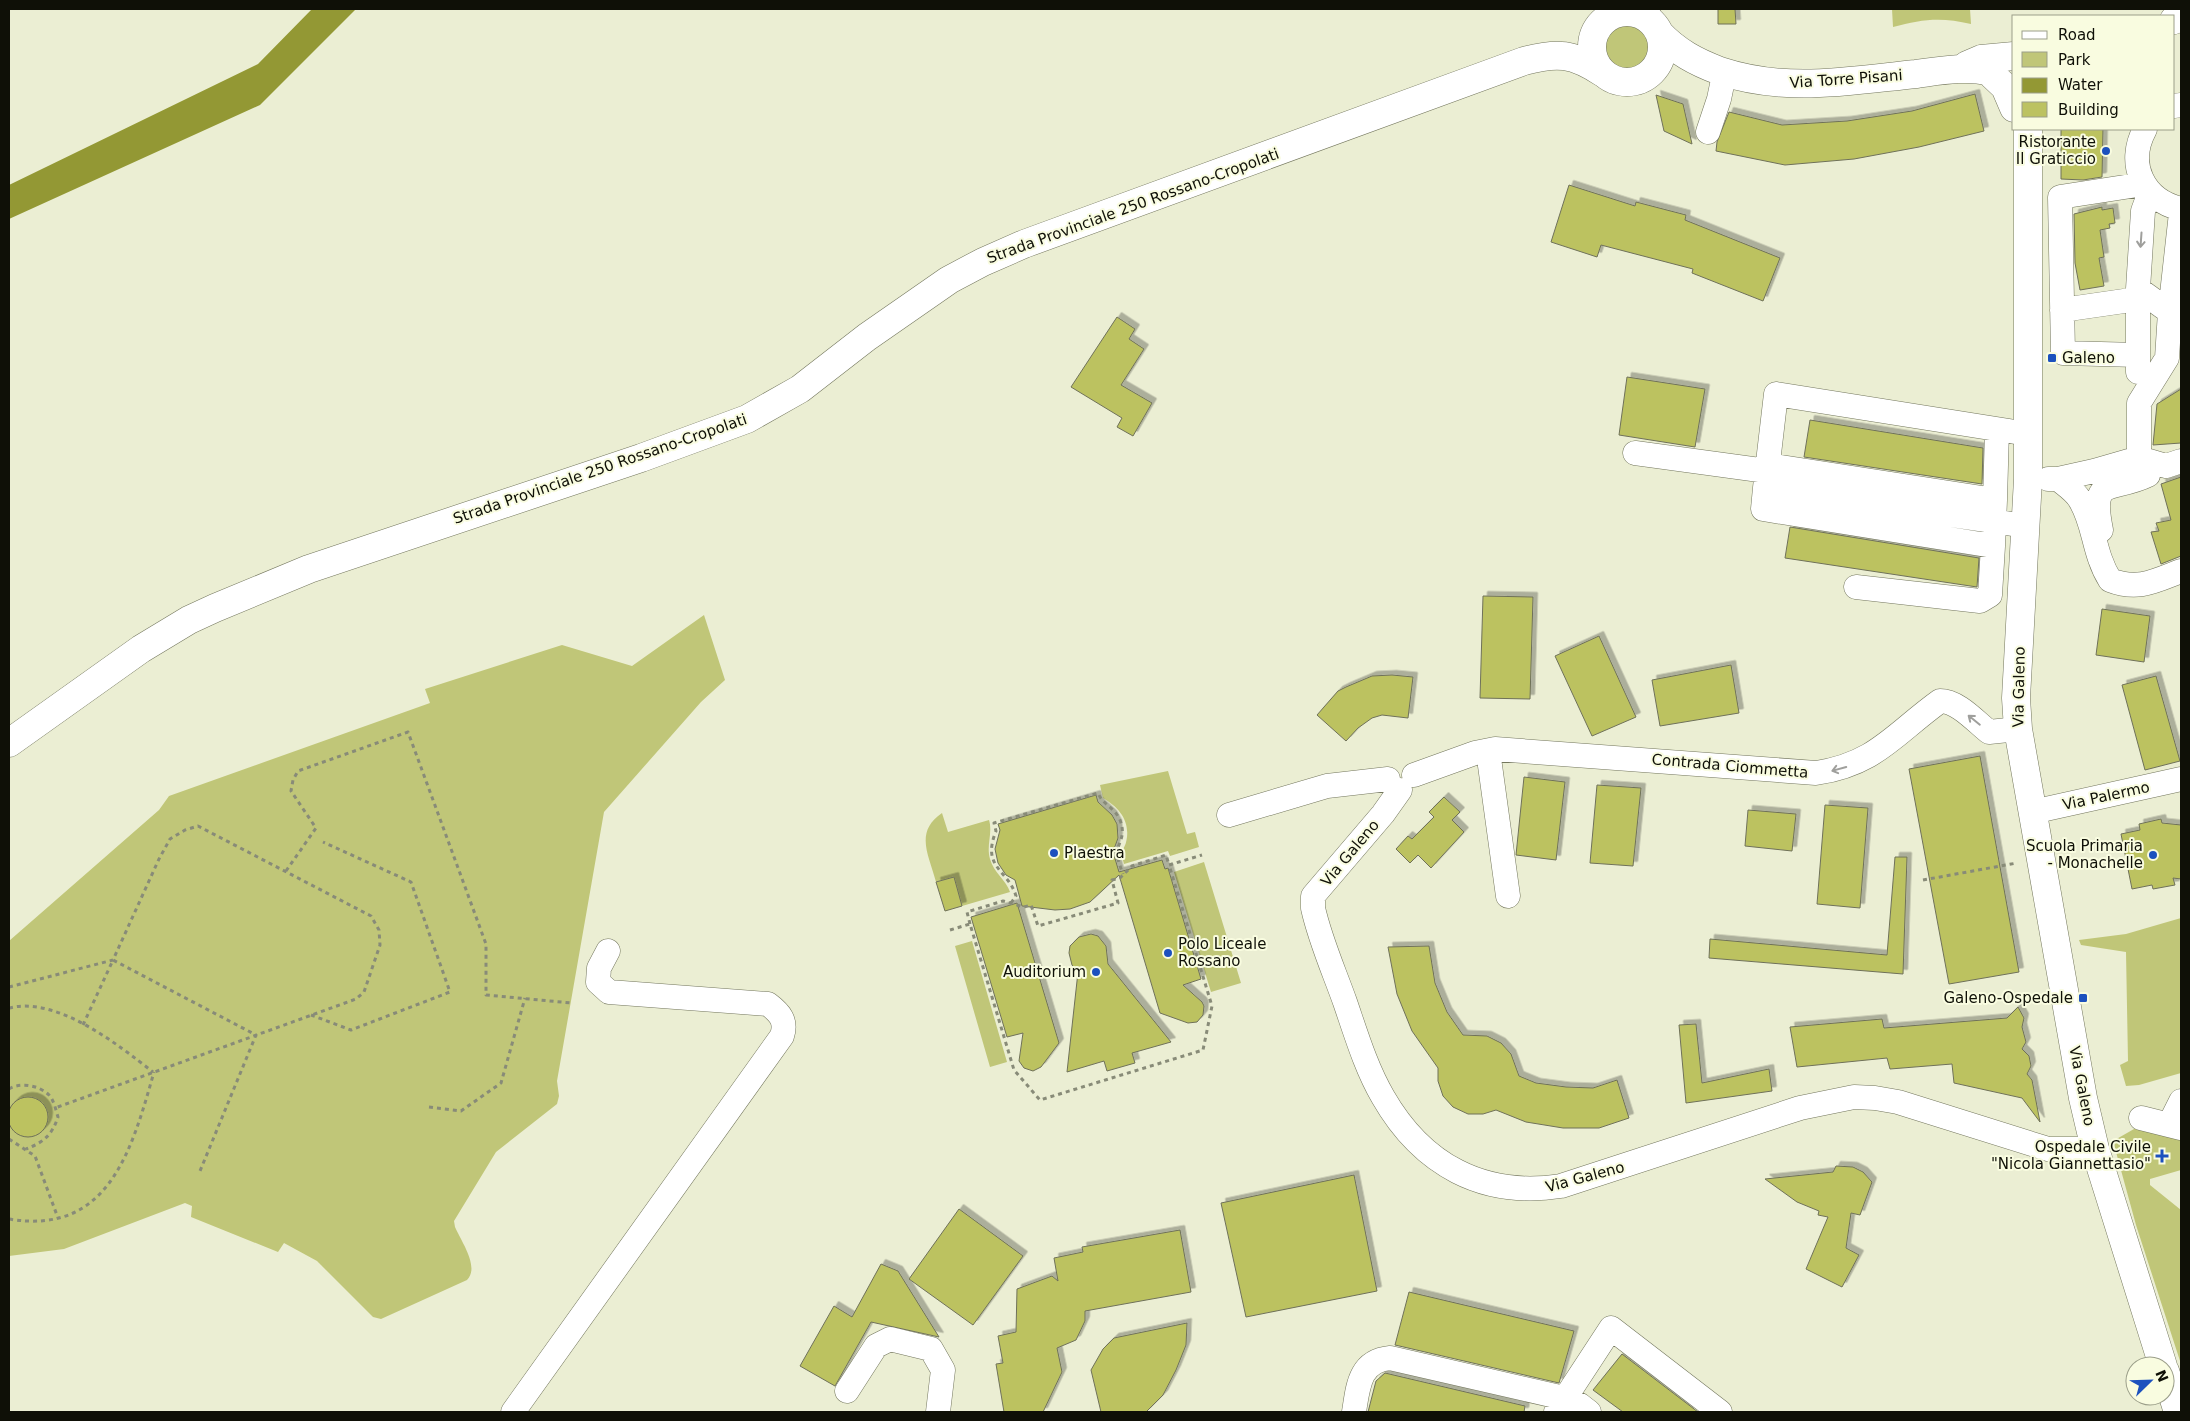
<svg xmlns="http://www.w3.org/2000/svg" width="2190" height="1421" viewBox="0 0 2190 1421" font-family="'DejaVu Sans',sans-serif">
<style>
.green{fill:#c0c678}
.water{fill:#939834}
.building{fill:#bcc261;stroke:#6f7159;filter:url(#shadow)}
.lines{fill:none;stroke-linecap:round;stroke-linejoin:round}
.minor-casing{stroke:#73765d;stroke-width:25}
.major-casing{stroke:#73765d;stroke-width:29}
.path{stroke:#888b78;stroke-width:3;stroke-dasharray:4 4;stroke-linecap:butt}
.minor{stroke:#fff;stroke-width:24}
.major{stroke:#fff;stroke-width:28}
.oneway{stroke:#9f9f9c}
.poi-dot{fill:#1c51be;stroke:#f9fce0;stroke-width:2}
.labels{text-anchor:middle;stroke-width:4;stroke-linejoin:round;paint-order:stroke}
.street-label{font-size:15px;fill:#0f1007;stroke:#f9fce0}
.poi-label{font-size:15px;fill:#0f1007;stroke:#f9fce0;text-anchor:end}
</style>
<defs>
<filter id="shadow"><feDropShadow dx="4.5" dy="-4.5" stdDeviation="0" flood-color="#0004"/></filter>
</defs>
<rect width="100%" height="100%" fill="#ebeed3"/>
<path class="green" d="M 1892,9 L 1970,9 L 1971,24 C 1942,17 1922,19 1893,27 Z
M1604 47a23 23 0 1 1 46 0a23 23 0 1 1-46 0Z
M 704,615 L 725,680 L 701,702 L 604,812 L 557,1081 L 559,1096 L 557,1104 L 496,1152 L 454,1221 L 455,1227 C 461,1241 480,1267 467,1280 L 381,1319 L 373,1317 L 317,1261 L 284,1243 L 278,1252 L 191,1217 L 192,1206 L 185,1203 L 64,1249 L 9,1256 L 9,941 L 159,810 L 169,796 L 430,703 L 425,689 L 562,645 L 632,666 Z
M 1168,771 L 1187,834 L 1195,832 L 1199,847 L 1170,856 L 1168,851 L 1124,864 C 1119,846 1125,853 1127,837 C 1129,819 1118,807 1103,798 L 1100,785 Z
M 942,813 L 948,832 L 989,820 C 993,833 986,845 990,859 C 994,873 1006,880 1010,892 L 962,906 L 954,877 L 936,882 C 929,855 914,832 942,813 Z
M 1204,862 L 1241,983 L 1211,992 L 1174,872 Z
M 2181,918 L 2181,1073 L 2139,1085 L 2126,1086 L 2120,1065 L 2128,1061 L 2126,952 L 2081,945 L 2079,940 L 2126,934 Z
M 972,941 L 1007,1062 L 990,1067 L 955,946 Z
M 2141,1125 L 2160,1129 L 2181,1140 L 2181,1170 L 2150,1179 L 2150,1185 L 2181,1210 L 2181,1364 L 2136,1225 L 2113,1141 Z"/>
<path class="water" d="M 312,9 L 356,9 L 260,105 L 9,219 L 9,185 L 258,64 Z"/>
<path class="building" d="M 1718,9 L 1735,9 L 1736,24 L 1718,24 Z
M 1975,94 L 1984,131 L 1919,147 L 1854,159 L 1785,165 L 1716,151 L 1717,142 L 1729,112 L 1782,125 L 1847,121 L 1912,111 Z
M 1656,95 L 1683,104 L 1692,144 L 1664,131 Z
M 2061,129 L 2103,129 L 2102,177 L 2083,180 L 2061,179 Z
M 1569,185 L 1635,206 L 1636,202 L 1686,215 L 1685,220 L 1780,258 L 1763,301 L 1692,273 L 1693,269 L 1601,245 L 1597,257 L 1551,242 Z
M 2102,207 L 2102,210 L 2113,208 L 2115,223 L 2109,224 L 2110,228 L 2100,230 L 2104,257 L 2099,258 L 2104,286 L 2080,290 L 2075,263 L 2074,214 Z
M 1117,317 L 1135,329 L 1129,339 L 1144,349 L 1121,385 L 1152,403 L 1133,436 L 1117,427 L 1122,418 L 1071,387 Z
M 1627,377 L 1705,389 L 1695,447 L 1619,435 Z
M 2181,389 L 2181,443 L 2153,445 L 2157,404 Z
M 1810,420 L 1983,448 L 1982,484 L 1804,457 Z
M 2181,477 L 2181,556 L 2161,564 L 2151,532 L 2159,531 L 2156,523 L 2171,520 L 2161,484 Z
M 1790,527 L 1979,558 L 1977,587 L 1785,558 Z
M 1483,596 L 1533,597 L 1530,699 L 1480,698 Z
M 2102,609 L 2150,616 L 2144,662 L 2096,655 Z
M 1599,636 L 1636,717 L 1592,736 L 1555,656 Z
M 1731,665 L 1739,713 L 1660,726 L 1652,680 Z
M 1392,675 L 1413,677 L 1408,718 L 1382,715 L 1372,718 L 1358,728 L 1346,741 L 1317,715 L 1338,691 L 1346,687 L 1372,676 Z
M 2156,676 L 2180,761 L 2145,770 L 2122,685 Z
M 1980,756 L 2019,972 L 1949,984 L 1909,769 Z
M 1524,777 L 1565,782 L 1556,860 L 1516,855 Z
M 1597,785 L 1641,788 L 1633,866 L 1590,863 Z
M 1096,795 L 1098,802 L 1112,815 L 1117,824 L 1118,838 L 1113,852 L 1119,872 L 1162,860 L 1165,869 L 1168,868 L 1201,979 L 1183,985 L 1202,1002 L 1204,1006 L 1203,1015 L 1197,1022 L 1188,1023 L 1160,1013 L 1119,875 L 1090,902 L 1070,909 L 1055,910 L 1022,906 L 1015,880 L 1006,875 L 998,863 L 995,849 L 1000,830 L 998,824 Z
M 1444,797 L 1460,812 L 1452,820 L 1464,832 L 1431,868 L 1418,855 L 1410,863 L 1396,849 L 1408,836 L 1412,839 L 1434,817 L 1429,812 Z
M 1825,805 L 1868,808 L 1860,908 L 1817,904 Z
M 1748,810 L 1796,814 L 1792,851 L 1745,846 Z
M 2161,819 L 2162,823 L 2181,825 L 2181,879 L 2173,878 L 2175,885 L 2153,889 L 2152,885 L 2132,889 L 2121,834 L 2140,830 L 2139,824 Z
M 1895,857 L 1907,857 L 1903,974 L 1709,958 L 1710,939 L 1887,955 Z
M 954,877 L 962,906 L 945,911 L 936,882 Z
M 1017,903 L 1059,1043 L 1041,1067 L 1033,1071 L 1024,1068 L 1019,1061 L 1023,1033 L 1007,1037 L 971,917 Z
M 1091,934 L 1098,936 L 1106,946 L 1108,964 L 1171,1042 L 1132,1053 L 1135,1063 L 1107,1071 L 1104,1061 L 1067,1072 L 1078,972 L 1072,965 L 1069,953 L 1070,946 L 1079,937 Z
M 1429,946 L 1435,983 L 1447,1012 L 1463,1035 L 1487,1036 L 1501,1043 L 1511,1054 L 1519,1076 L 1536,1083 L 1566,1087 L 1593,1088 L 1617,1080 L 1629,1118 L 1599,1128 L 1563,1128 L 1526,1122 L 1496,1110 L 1483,1114 L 1468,1114 L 1453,1107 L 1443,1096 L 1438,1081 L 1438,1068 L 1412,1031 L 1397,994 L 1388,947 Z
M 2018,1007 L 2024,1018 L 2022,1027 L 2026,1042 L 2022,1049 L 2029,1056 L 2031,1066 L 2027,1074 L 2032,1080 L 2040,1122 L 2022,1098 L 1954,1083 L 1952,1064 L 1890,1069 L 1887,1058 L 1797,1067 L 1790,1027 L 1882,1019 L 1884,1028 L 2007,1018 Z
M 1696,1024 L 1702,1083 L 1769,1069 L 1772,1091 L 1686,1103 L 1679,1025 Z
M8 1117a20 20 0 1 1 40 0a20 20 0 1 1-40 0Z
M 1836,1166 L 1853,1167 L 1863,1172 L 1872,1182 L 1860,1215 L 1851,1213 L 1846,1248 L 1859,1255 L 1842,1287 L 1806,1269 L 1828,1217 L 1818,1215 L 1819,1211 L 1797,1202 L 1765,1179 L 1833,1172 Z
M 1354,1175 L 1377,1291 L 1246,1317 L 1221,1203 Z
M 959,1209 L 1023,1256 L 973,1325 L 909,1279 Z
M 1180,1230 L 1191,1292 L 1085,1311 L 1085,1321 L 1076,1340 L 1057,1348 L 1062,1372 L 1043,1412 L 1004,1412 L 996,1364 L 1003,1363 L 998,1336 L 1016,1332 L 1017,1289 L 1052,1276 L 1058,1281 L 1054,1258 L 1083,1252 L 1082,1247 Z
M 881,1264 L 898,1271 L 939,1337 L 871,1322 L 835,1386 L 800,1366 L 834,1306 L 852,1317 Z
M 1409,1292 L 1574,1331 L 1559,1383 L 1395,1345 Z
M 1187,1323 L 1186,1345 L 1176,1370 L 1163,1395 L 1146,1412 L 1101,1412 L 1091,1370 L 1103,1349 L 1114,1338 Z
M 1622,1354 L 1698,1412 L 1623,1412 L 1593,1390 Z
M 1385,1373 L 1525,1406 L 1524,1412 L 1368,1412 L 1376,1381 Z"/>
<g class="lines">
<defs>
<path id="minor" d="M 1646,9 L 1653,24
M 1603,22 L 1614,9
M 2174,106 L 2181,105
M 2145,129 C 2126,164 2143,200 2181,209
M 1708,132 L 1719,99 L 1724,75
M 2150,192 L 2143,211 L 2138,289 L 2170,312
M 2138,289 L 2138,372
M 2062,310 L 2138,299
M 2138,355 L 2063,353 L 2060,197 L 2144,184
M 1635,453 L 1767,471
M 2139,458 L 2139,403 L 2167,358 L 2170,312 L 2181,213
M 2048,479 L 2058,479 L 2094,471 L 2139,458 L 2166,466 L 2181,461
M 2058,479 C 2065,485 2075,491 2080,500 C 2095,524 2093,553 2110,580 C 2138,591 2155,581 2181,571
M 1765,488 L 1763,509 L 1993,546 L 1995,500 L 1768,465
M 1995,500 L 1997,430
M 2026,526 L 1765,488 L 1776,394 L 2028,434
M 2101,530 C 2090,474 2111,493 2148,475 L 2148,468 L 2139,458
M 1856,587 L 1980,601 L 1990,595 L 1993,546
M 1488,751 L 1508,896
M 1414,775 L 1475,753 L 1495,749 L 1816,773 C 1876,764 1894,734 1940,701 C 1958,701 1975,721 1989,732 L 2018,729
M 1400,790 L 1383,814 L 1313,896 L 1313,908 C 1320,940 1334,971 1345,1002 C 1356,1034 1366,1068 1383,1097 C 1422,1165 1483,1198 1561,1186 L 1800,1108 L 1854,1097 L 1875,1098 L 1898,1102 L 2048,1149 L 2095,1149
M 2032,812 L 2181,779
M 1229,815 L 1327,786 L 1388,779
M 2141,1118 L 2181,1128
M 2169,1125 L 2181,1101
M 847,1391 L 876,1346 L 890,1339 L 931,1349 L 943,1370 L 938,1412
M 513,1412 L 782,1036 C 787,1021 780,1013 768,1004 L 609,992 L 598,982 L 599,968 L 608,951
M 1354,1412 C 1358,1387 1359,1361 1390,1358 L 1564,1398 L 1580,1405 L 1589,1412
M 1556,1412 L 1611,1328 L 1720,1412"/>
<path id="major" d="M1592 47a35 35 0 1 1 70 0a35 35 0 1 1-70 0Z
M 2174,20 L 2181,14
M 1659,33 C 1677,52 1696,62 1720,71 C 1787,93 1848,81 1916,74 C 1939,71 1965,66 1988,71 L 2005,87 L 2014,108
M 1967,65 L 1981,59 L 2014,56
M 2028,129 L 2028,479 L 2016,698 L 2018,729 L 2083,1098 L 2095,1149 L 2163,1366
M 9,743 L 141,649 L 189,620 L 215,608 L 309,569 L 641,458 L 747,419 L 800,389 L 867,337 L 949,280 L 983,262 L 1024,244 L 1524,61 C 1557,52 1573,53 1603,73
M 2165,1371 L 2178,1412"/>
</defs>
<use href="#minor" class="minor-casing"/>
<use href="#major" class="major-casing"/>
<path class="path" d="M 286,871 L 316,828 L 291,791 L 293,780 L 298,771 L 408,732 L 486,944 L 486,995 L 571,1003
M 1923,880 L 2017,863
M 1011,903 L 1016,896 C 1008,869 981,868 996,831 L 994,823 L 1098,793 C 1102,804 1115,808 1120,820 C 1127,838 1116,844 1117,855 C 1118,861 1121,869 1123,874
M 970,924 L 967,912 L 1003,901 L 1024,907 L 1031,905 L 1038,926 L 1118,903 L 1112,880 L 1120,878 L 1132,866 L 1166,855 L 1169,865
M 950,930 L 970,924 L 1014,1070 L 1040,1100 L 1203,1050 L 1212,1006 L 1169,865 L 1202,855
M 9,987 L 113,960 L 159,859 L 170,839 L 185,830 L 198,826 L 371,916 L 379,930 L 380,945 L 364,992 L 356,999 L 55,1108
M 9,1008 C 57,996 117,1044 153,1072
M 311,1015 L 351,1030 L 450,992 L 411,882 L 323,842
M 83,1025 L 113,960 L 256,1035 L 200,1171
M 9,1089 C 20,1082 39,1085 49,1095 C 54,1100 56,1111 58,1117 C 52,1135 44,1142 26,1149
M 429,1107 L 461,1111 L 501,1083 L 525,998
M 9,1139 L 35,1156 L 58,1218
M 9,1219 C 109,1236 132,1149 154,1072"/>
<use href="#minor" class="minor"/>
<use href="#major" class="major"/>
</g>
<defs><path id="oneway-shaft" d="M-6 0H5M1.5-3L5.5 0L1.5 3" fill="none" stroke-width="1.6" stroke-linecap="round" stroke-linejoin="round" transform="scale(1.25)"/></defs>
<g class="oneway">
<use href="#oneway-shaft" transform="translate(2141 240) rotate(94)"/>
<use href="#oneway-shaft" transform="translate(1974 720) rotate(-141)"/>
<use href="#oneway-shaft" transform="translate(1839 769) rotate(165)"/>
</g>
<g class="poi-dot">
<circle cx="2106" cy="151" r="5"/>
<rect x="2047" y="353" width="10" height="10" rx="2.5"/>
<circle cx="1054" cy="853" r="5"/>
<circle cx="2153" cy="855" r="5"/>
<circle cx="1168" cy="953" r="5"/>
<circle cx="1096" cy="972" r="5"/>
<rect x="2078" y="993" width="10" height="10" rx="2.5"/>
<path d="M2159.5 1148.5h5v5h5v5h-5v5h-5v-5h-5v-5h5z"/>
</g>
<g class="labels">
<g class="street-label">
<text transform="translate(1846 79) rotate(-4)" y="5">Via Torre Pisani</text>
<text transform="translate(1133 206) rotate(-20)" y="5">Strada Provinciale 250 Rossano-Cropolati</text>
<text transform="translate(600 469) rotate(-19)" y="5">Strada Provinciale 250 Rossano-Cropolati</text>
<text transform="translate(2019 687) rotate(-89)" y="5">Via Galeno</text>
<text transform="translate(1730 766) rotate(5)" y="5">Contrada Ciommetta</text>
<text transform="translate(2106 796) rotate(-12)" y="5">Via Palermo</text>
<text transform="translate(1350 853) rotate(-50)" y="5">Via Galeno</text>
<text transform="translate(2082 1086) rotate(79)" y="5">Via Galeno</text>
<text transform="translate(1585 1177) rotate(-15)" y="5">Via Galeno</text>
</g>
<g class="poi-label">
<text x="2096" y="147">Ristorante<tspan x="2096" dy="17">Il Graticcio</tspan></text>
<text x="2062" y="363" text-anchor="start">Galeno</text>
<text x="2143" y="851">Scuola Primaria<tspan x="2143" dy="17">- Monachelle</tspan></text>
<text x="1064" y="858" text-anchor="start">Plaestra</text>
<text x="1178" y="949" text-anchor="start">Polo Liceale<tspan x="1178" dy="17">Rossano</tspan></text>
<text x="1086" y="977">Auditorium</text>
<text x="2073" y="1003">Galeno-Ospedale</text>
<text x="2151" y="1152">Ospedale Civile<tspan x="2151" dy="17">"Nicola Giannettasio"</tspan></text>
</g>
</g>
<rect width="2190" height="1421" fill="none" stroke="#0f1007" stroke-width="20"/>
<rect x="2012" y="15" width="162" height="115" fill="#f9fce0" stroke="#9b9e89"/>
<rect x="2022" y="31" width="25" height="8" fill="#ffffff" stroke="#9b9e89"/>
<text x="2058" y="40" font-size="15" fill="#0f1007">Road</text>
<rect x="2022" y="52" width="25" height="15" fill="#c0c678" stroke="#9b9e89"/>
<text x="2058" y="65" font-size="15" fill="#0f1007">Park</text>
<rect x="2022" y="78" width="25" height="15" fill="#939834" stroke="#9b9e89"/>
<text x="2058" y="90" font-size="15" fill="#0f1007">Water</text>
<rect x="2022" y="102" width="25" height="15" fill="#bcc261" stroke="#9b9e89"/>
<text x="2058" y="115" font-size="15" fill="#0f1007">Building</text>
<g transform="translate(2150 1381) rotate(67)"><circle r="24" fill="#f9fce0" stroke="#9b9e89"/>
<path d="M0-4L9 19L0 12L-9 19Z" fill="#1c51be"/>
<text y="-8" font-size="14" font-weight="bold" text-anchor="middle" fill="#0f1007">N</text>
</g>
</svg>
